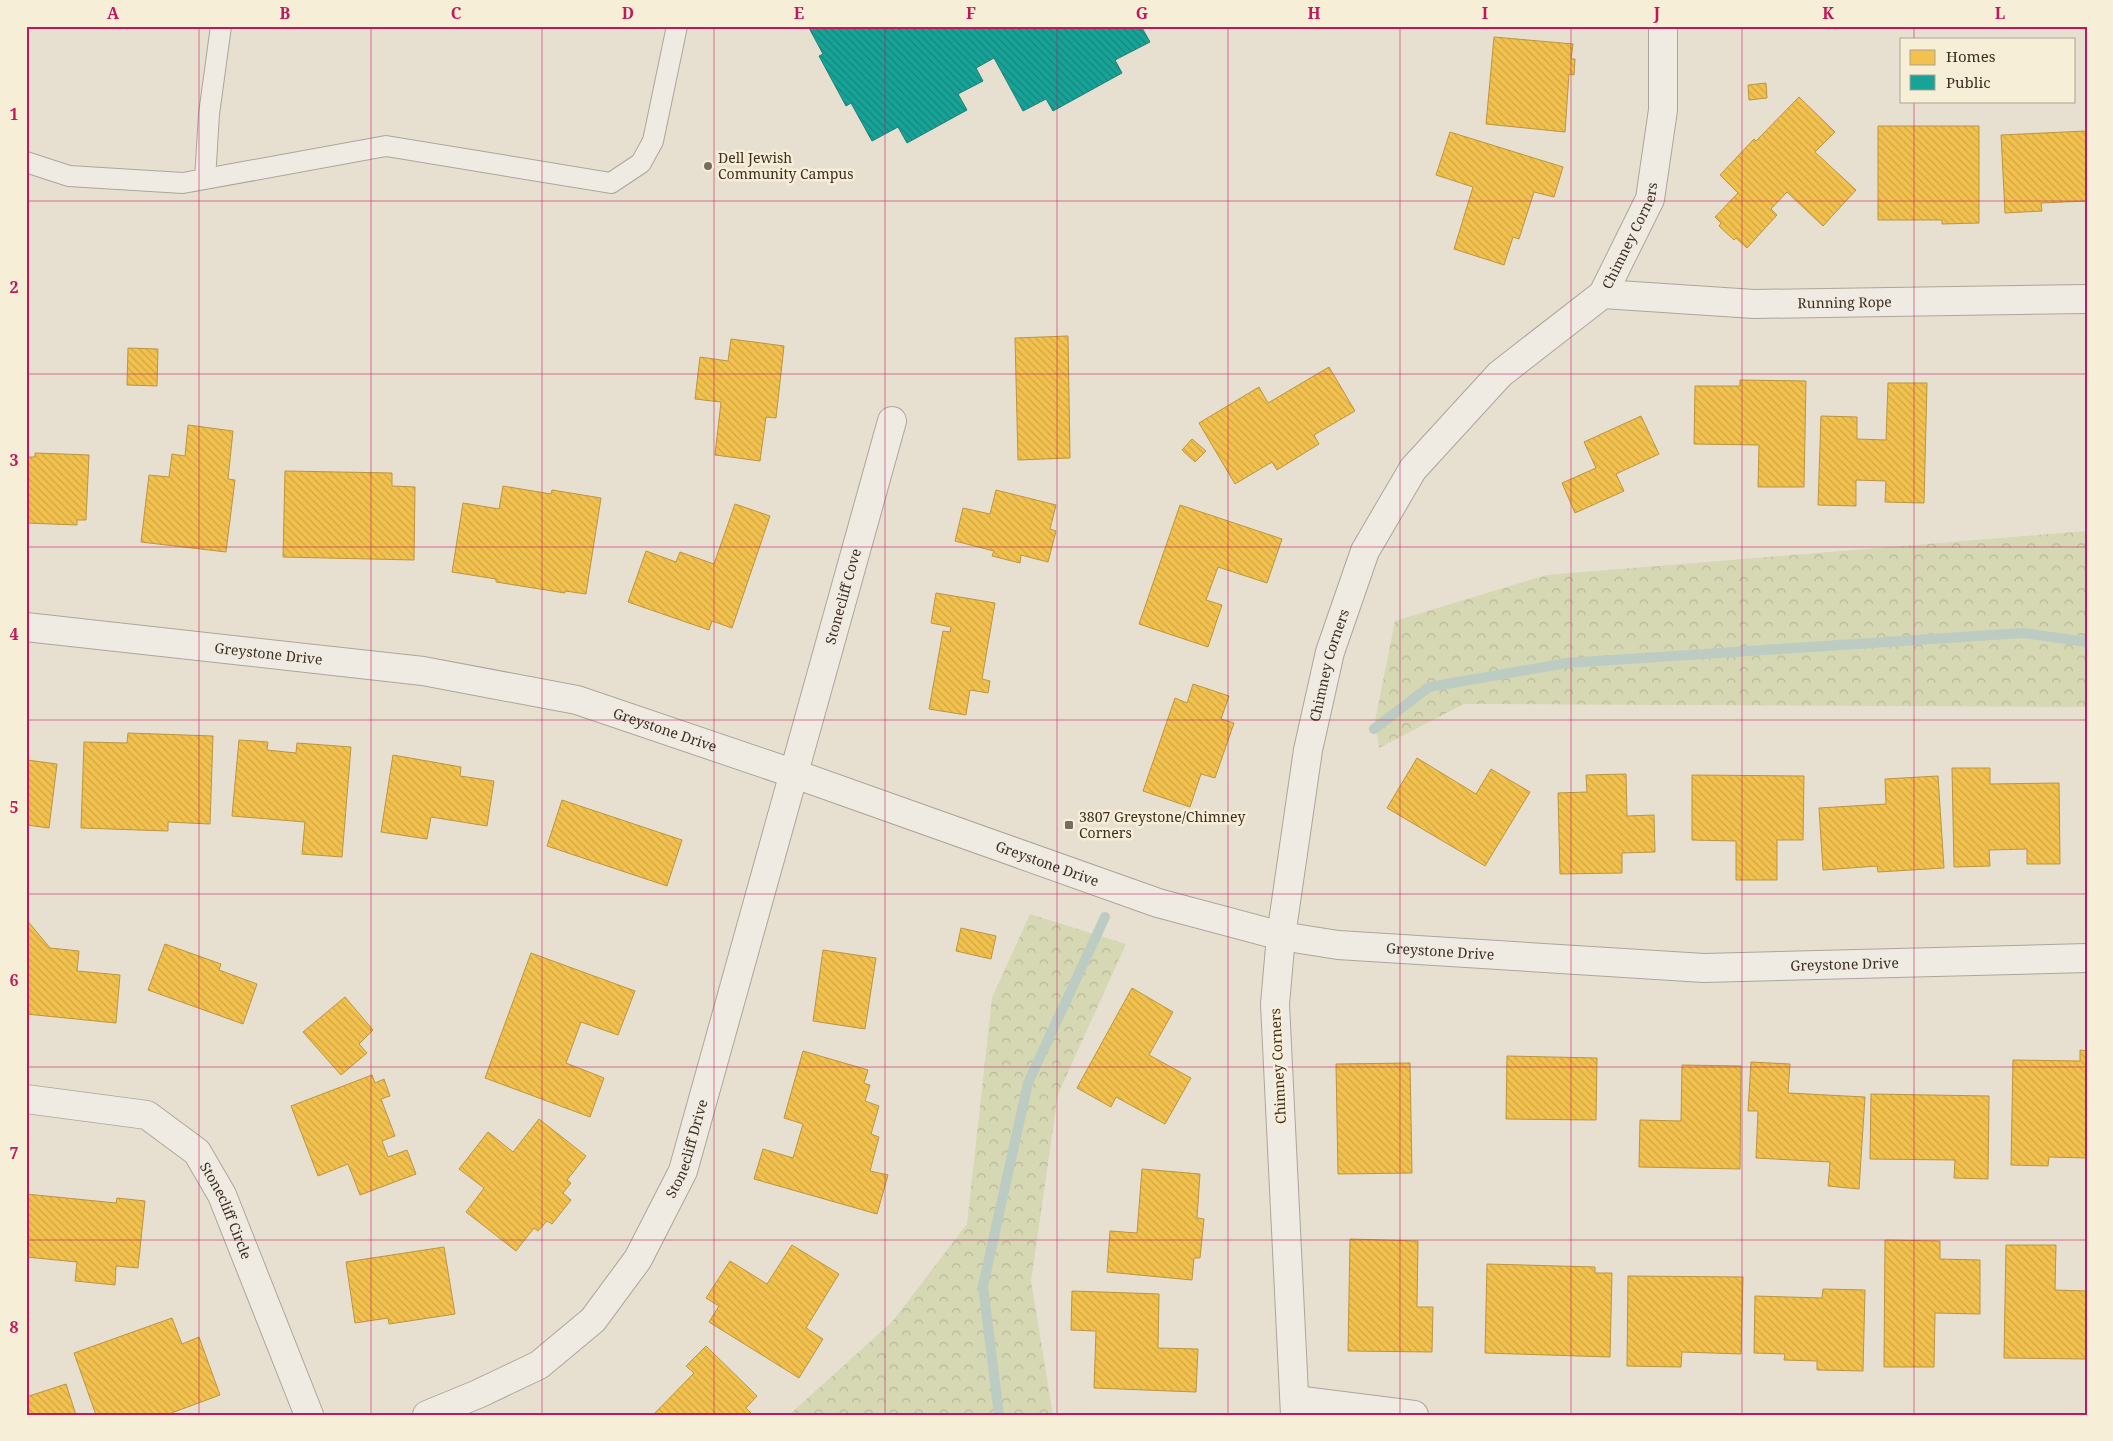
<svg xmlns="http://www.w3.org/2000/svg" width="2113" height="1441" viewBox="0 0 2113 1441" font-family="'Noto Serif',serif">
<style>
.forest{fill:url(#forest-crowns)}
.homes{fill:url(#homes-back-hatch);stroke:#bc9540}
.public{fill:url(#public-back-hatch);stroke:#228074}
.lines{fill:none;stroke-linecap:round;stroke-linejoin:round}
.stream{stroke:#bcccc2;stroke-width:10}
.service-casing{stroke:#ada599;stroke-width:22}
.minor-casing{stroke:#ada599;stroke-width:30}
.tertiary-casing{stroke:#ada599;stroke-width:30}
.service{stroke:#efebe3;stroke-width:20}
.minor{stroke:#efebe3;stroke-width:28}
.tertiary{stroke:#efebe3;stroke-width:28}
.grid{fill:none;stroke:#c2185b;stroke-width:1;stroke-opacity:0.55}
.poi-dot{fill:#786c5e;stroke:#f7eed8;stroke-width:2}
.labels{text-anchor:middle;stroke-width:5;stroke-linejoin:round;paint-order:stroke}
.poi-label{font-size:14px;fill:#3d2e20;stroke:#f7eed8;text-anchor:start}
.street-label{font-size:14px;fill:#3d2e20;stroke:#f7eed8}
.neatline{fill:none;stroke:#c2185b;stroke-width:2}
.grid-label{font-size:16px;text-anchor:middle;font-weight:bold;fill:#c2185b}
</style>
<defs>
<pattern id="forest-crowns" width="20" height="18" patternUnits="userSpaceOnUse" patternTransform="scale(1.25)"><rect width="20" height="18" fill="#d6d7b3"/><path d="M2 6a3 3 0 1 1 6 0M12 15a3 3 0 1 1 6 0" fill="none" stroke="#b9b99a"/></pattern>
<pattern id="homes-back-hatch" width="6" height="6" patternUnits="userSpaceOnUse" patternTransform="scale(1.25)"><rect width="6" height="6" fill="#f2c14e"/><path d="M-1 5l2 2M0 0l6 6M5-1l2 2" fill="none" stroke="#d0a644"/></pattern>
<pattern id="public-back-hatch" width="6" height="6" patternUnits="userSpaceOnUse" patternTransform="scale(1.25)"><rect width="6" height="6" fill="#17a398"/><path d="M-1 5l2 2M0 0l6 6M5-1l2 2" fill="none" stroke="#16857c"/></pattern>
</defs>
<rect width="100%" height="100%" fill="#e7e0d1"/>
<path class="forest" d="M 2087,531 L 2087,707 L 1464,704 L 1379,748 L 1375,721 L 1395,621 L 1546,575 Z
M 1030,914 L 1126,944 L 1058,1094 L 1031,1281 L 1053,1415 L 789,1415 L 892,1322 L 967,1224 L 992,998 Z"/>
<path class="homes" d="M 1494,37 L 1573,44 L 1571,59 L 1575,59 L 1574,75 L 1569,74 L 1565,132 L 1486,124 Z
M 1766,83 L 1767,98 L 1749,100 L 1748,85 Z
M 1799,97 L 1835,132 L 1815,152 L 1856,190 L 1823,226 L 1787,192 L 1771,209 L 1777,215 L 1747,248 L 1736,238 L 1734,240 L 1719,226 L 1721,223 L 1715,217 L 1738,193 L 1720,175 L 1754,139 L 1756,141 Z
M 1878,126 L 1979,126 L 1979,223 L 1942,224 L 1942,220 L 1878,220 Z
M 2087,131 L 2087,201 L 2041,203 L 2042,211 L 2005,213 L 2001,135 Z
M 1450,132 L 1563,167 L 1554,197 L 1534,192 L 1519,239 L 1513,237 L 1504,265 L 1454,249 L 1473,187 L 1436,175 Z
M 1068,336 L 1070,458 L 1018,460 L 1015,338 Z
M 731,339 L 784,346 L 776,418 L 766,417 L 760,461 L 715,455 L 721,402 L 695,399 L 700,357 L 728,361 Z
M 128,348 L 158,349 L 157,386 L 127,385 Z
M 1329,367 L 1355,411 L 1314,435 L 1319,444 L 1277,470 L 1272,462 L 1235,484 L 1199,423 L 1259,387 L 1268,403 Z
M 1740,380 L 1806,381 L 1804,487 L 1758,487 L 1759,445 L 1694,444 L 1695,386 L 1740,386 Z
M 1888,383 L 1927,383 L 1924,503 L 1885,502 L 1886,481 L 1856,480 L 1856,506 L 1818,505 L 1821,416 L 1857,417 L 1857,439 L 1886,440 Z
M 1641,416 L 1659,454 L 1616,474 L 1624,491 L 1575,513 L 1562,483 L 1596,468 L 1584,442 Z
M 188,425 L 233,431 L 228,479 L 235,480 L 226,552 L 141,542 L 149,475 L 169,477 L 172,454 L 185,456 Z
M 1192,439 L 1206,451 L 1195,462 L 1182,450 Z
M 35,453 L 89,455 L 86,520 L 77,520 L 77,525 L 26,523 L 26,457 L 35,457 Z
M 285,471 L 392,473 L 392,486 L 415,487 L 414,560 L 283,557 Z
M 503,486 L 551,494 L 552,490 L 601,498 L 586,594 L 565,591 L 565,593 L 496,582 L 496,579 L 452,572 L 463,503 L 499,509 Z
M 996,490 L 1056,505 L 1050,529 L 1056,531 L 1048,562 L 1021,555 L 1020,563 L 992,556 L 994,551 L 955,541 L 963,508 L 990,514 Z
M 735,504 L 770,516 L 732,628 L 712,621 L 709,630 L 628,602 L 646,551 L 676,562 L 680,552 L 714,564 Z
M 1180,505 L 1282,539 L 1267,583 L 1218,567 L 1206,600 L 1222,605 L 1208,647 L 1139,624 Z
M 936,593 L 995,603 L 982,679 L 990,681 L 988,693 L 970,690 L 966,715 L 929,709 L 943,631 L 950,632 L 951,627 L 931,623 Z
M 1193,684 L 1229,696 L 1221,719 L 1234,723 L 1215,778 L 1201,774 L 1190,807 L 1143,791 L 1175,698 L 1187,703 Z
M 128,733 L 213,736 L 210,824 L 168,822 L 168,831 L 81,828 L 84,742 L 127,743 Z
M 239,740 L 268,742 L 267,750 L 296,753 L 297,743 L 351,747 L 342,857 L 302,854 L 305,822 L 232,816 Z
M 26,749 L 28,750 L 27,760 L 57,764 L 49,828 L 27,825 L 26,830 Z
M 393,755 L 461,767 L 460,776 L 494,781 L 487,826 L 431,817 L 427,839 L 381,832 Z
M 1417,758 L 1476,794 L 1491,769 L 1530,792 L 1485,866 L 1387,808 Z
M 1952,768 L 1990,768 L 1990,784 L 2059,783 L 2060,864 L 2027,864 L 2027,849 L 1989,850 L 1990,866 L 1954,867 Z
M 1626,774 L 1627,816 L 1654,815 L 1655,852 L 1622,853 L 1622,873 L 1560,874 L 1558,793 L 1587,792 L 1586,775 Z
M 1692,775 L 1804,776 L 1803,840 L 1777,840 L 1777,880 L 1736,880 L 1736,841 L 1692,840 Z
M 1938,776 L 1944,868 L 1878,872 L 1877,866 L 1823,870 L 1819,808 L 1886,804 L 1885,779 Z
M 562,800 L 682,840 L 667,886 L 547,846 Z
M 26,919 L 50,948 L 79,951 L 77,971 L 120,975 L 116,1023 L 26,1014 Z
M 961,928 L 996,936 L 991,959 L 956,951 Z
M 165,944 L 221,964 L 219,970 L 257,984 L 243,1024 L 148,990 Z
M 823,950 L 876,958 L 865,1029 L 813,1021 Z
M 531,953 L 635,991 L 618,1035 L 581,1022 L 566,1063 L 604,1078 L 590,1117 L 485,1078 Z
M 1132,988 L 1173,1012 L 1149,1055 L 1191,1078 L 1165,1124 L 1116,1097 L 1111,1107 L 1077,1088 Z
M 345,997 L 373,1030 L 359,1044 L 367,1053 L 341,1075 L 303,1032 Z
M 2080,1050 L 2087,1051 L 2087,1158 L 2049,1157 L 2048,1166 L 2011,1165 L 2013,1060 L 2080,1061 Z
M 803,1051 L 868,1070 L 864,1083 L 870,1085 L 865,1101 L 879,1106 L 871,1134 L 879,1137 L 870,1171 L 888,1175 L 877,1214 L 754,1179 L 763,1149 L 793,1158 L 803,1124 L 784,1118 Z
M 1507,1056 L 1597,1058 L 1596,1120 L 1506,1119 Z
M 1751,1062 L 1790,1064 L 1788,1093 L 1865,1097 L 1859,1189 L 1828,1186 L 1830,1162 L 1756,1158 L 1758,1111 L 1748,1111 Z
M 1410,1063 L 1412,1173 L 1338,1174 L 1336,1064 Z
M 1682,1065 L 1741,1066 L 1740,1169 L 1639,1167 L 1640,1120 L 1681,1121 Z
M 372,1075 L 375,1083 L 384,1079 L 390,1096 L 381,1099 L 395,1136 L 382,1141 L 388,1157 L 407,1150 L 416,1174 L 360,1195 L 348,1164 L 318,1176 L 291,1106 Z
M 1871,1094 L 1989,1096 L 1988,1179 L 1954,1178 L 1955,1160 L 1870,1159 Z
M 539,1119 L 586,1156 L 567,1180 L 571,1183 L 563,1193 L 571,1200 L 552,1224 L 547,1221 L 538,1231 L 534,1228 L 516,1251 L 466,1212 L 484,1188 L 459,1169 L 488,1132 L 513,1152 Z
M 1142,1169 L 1200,1174 L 1197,1218 L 1204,1219 L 1200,1258 L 1194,1258 L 1192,1280 L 1107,1272 L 1110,1231 L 1137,1233 Z
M 26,1194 L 116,1203 L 117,1198 L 145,1201 L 138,1268 L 116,1266 L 115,1285 L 75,1281 L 77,1262 L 26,1257 Z
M 1350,1239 L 1418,1241 L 1417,1307 L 1433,1307 L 1432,1352 L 1348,1351 Z
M 1885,1240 L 1940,1241 L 1940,1259 L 1980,1260 L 1980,1314 L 1935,1313 L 1934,1367 L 1884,1367 Z
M 792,1245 L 839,1274 L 806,1328 L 823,1339 L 799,1378 L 709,1322 L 719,1306 L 706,1298 L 730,1261 L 767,1284 Z
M 2006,1245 L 2056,1245 L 2055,1290 L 2087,1291 L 2087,1359 L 2004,1358 Z
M 444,1247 L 455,1314 L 389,1324 L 388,1318 L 355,1323 L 346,1262 Z
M 1487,1264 L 1595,1267 L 1595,1273 L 1612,1273 L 1610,1357 L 1485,1353 Z
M 1628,1276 L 1743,1277 L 1741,1354 L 1682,1352 L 1681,1367 L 1627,1366 Z
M 1823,1289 L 1865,1290 L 1863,1371 L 1817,1370 L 1817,1361 L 1784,1360 L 1785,1354 L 1754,1353 L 1755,1296 L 1822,1298 Z
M 1072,1291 L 1159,1294 L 1158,1348 L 1198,1349 L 1196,1392 L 1094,1388 L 1096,1331 L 1071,1330 Z
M 172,1318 L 182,1344 L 199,1337 L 220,1395 L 166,1415 L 96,1415 L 74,1353 Z
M 706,1346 L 757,1396 L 746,1408 L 753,1415 L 653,1415 L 694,1373 L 686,1366 Z
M 66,1384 L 76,1415 L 26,1415 L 26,1397 Z"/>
<path class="public" d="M 808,26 L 1141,26 L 1150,42 L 1115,60 L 1122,73 L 1053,111 L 1046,99 L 1023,111 L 994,58 L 976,68 L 983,81 L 958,94 L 967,110 L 907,143 L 898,127 L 872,141 L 851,103 L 846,106 L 819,56 L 823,54 Z"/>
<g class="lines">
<path class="stream" d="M 1374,729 L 1429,687 L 1567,663 L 2023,633 L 2087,642
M 999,1415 L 983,1286 L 1028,1083 L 1105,917"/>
<defs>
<path id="service" d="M 26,162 L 69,176 L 183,183 L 386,146 L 611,183 L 641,163 L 653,141 L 677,26
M 205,179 L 209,114 L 221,26"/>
<g id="minor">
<path id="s1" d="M 1603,294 L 1754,304 L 2087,299"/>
<path id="s2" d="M 26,1099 L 147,1115 L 197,1152 L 222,1195 L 309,1415"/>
<path d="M 1295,1400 L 1414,1415"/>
<path id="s3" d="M 427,1415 L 478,1394 L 539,1365 L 593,1320 L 638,1259 L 683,1171 L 892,421"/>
<path id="s4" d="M 1295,1415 L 1275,1004 L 1281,936 L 1308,750 L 1330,652 L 1365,551 L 1413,469 L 1500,374 L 1603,294 L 1650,199 L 1663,110 L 1663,26"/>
</g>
<g id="tertiary">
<path id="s5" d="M 26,627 L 423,671 L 577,700 L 795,774 L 1158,903 L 1281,936 L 1338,945 L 1704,968 L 2087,958"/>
</g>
</defs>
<use href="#service" class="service-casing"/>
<use href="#minor" class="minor-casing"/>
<use href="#tertiary" class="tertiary-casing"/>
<use href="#service" class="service"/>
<use href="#minor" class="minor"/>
<use href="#tertiary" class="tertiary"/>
</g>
<path class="grid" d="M 199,26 L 199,1415M 371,26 L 371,1415M 542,26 L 542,1415M 714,26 L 714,1415M 885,26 L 885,1415M 1057,26 L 1057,1415M 1228,26 L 1228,1415M 1400,26 L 1400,1415M 1571,26 L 1571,1415M 1742,26 L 1742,1415M 1914,26 L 1914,39M 1914,101 L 1914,1415M 26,201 L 2087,201M 26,374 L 2087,374M 26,547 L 2087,547M 26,720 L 2087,720M 26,894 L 2087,894M 26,1067 L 2087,1067M 26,1240 L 2087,1240"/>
<g class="poi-dot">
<circle cx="708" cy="166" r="5"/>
<rect x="1064" y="820" width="10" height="10" rx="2.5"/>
</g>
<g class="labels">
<g class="poi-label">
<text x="718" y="163">Dell Jewish<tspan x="718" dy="16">Community Campus</tspan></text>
<text x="1079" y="822">3807 Greystone/Chimney<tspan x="1079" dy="16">Corners</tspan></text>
</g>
<g class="street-label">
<text dy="5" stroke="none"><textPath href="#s4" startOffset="1294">Chimney Corners</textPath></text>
<text dy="5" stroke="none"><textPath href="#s1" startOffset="242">Running Rope</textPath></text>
<text dy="5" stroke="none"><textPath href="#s3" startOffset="964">Stonecliff Cove</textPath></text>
<text dy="5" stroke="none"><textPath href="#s5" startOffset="244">Greystone Drive</textPath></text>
<text dy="5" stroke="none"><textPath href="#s4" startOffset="755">Chimney Corners</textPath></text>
<text dy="5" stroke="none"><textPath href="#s5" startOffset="649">Greystone Drive</textPath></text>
<text dy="5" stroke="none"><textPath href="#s5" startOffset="1054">Greystone Drive</textPath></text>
<text dy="5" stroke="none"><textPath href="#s5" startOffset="1459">Greystone Drive</textPath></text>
<text dy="5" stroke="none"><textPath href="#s5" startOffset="1864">Greystone Drive</textPath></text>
<text transform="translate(1278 1066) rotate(-93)" y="5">Chimney Corners</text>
<text dy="5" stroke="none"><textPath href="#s3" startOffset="390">Stonecliff Drive</textPath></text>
<text dy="5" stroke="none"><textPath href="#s2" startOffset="250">Stonecliff Circle</textPath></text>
</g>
</g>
<rect width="2113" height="1441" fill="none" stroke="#f7eed8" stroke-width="55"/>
<rect x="1900" y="38" width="175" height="65" fill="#f7eed8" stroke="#ada18e"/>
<rect x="1910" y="50" width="25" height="15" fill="#f2c14e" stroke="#ada18e"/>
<text x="1946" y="62" font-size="15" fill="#3d2e20">Homes</text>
<rect x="1910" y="75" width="25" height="15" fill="#17a398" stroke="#ada18e"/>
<text x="1946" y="88" font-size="15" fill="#3d2e20">Public</text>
<rect x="28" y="28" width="2058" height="1386" class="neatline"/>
<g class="grid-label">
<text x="113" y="19">A</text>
<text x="285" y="19">B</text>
<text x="456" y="19">C</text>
<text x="628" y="19">D</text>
<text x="799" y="19">E</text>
<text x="971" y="19">F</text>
<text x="1142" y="19">G</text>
<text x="1314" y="19">H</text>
<text x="1485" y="19">I</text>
<text x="1657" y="19">J</text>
<text x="1828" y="19">K</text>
<text x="2000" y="19">L</text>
<text x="14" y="120">1</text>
<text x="14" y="293">2</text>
<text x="14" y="466">3</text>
<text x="14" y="640">4</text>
<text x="14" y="813">5</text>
<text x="14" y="986">6</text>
<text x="14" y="1159">7</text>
<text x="14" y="1333">8</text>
</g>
</svg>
